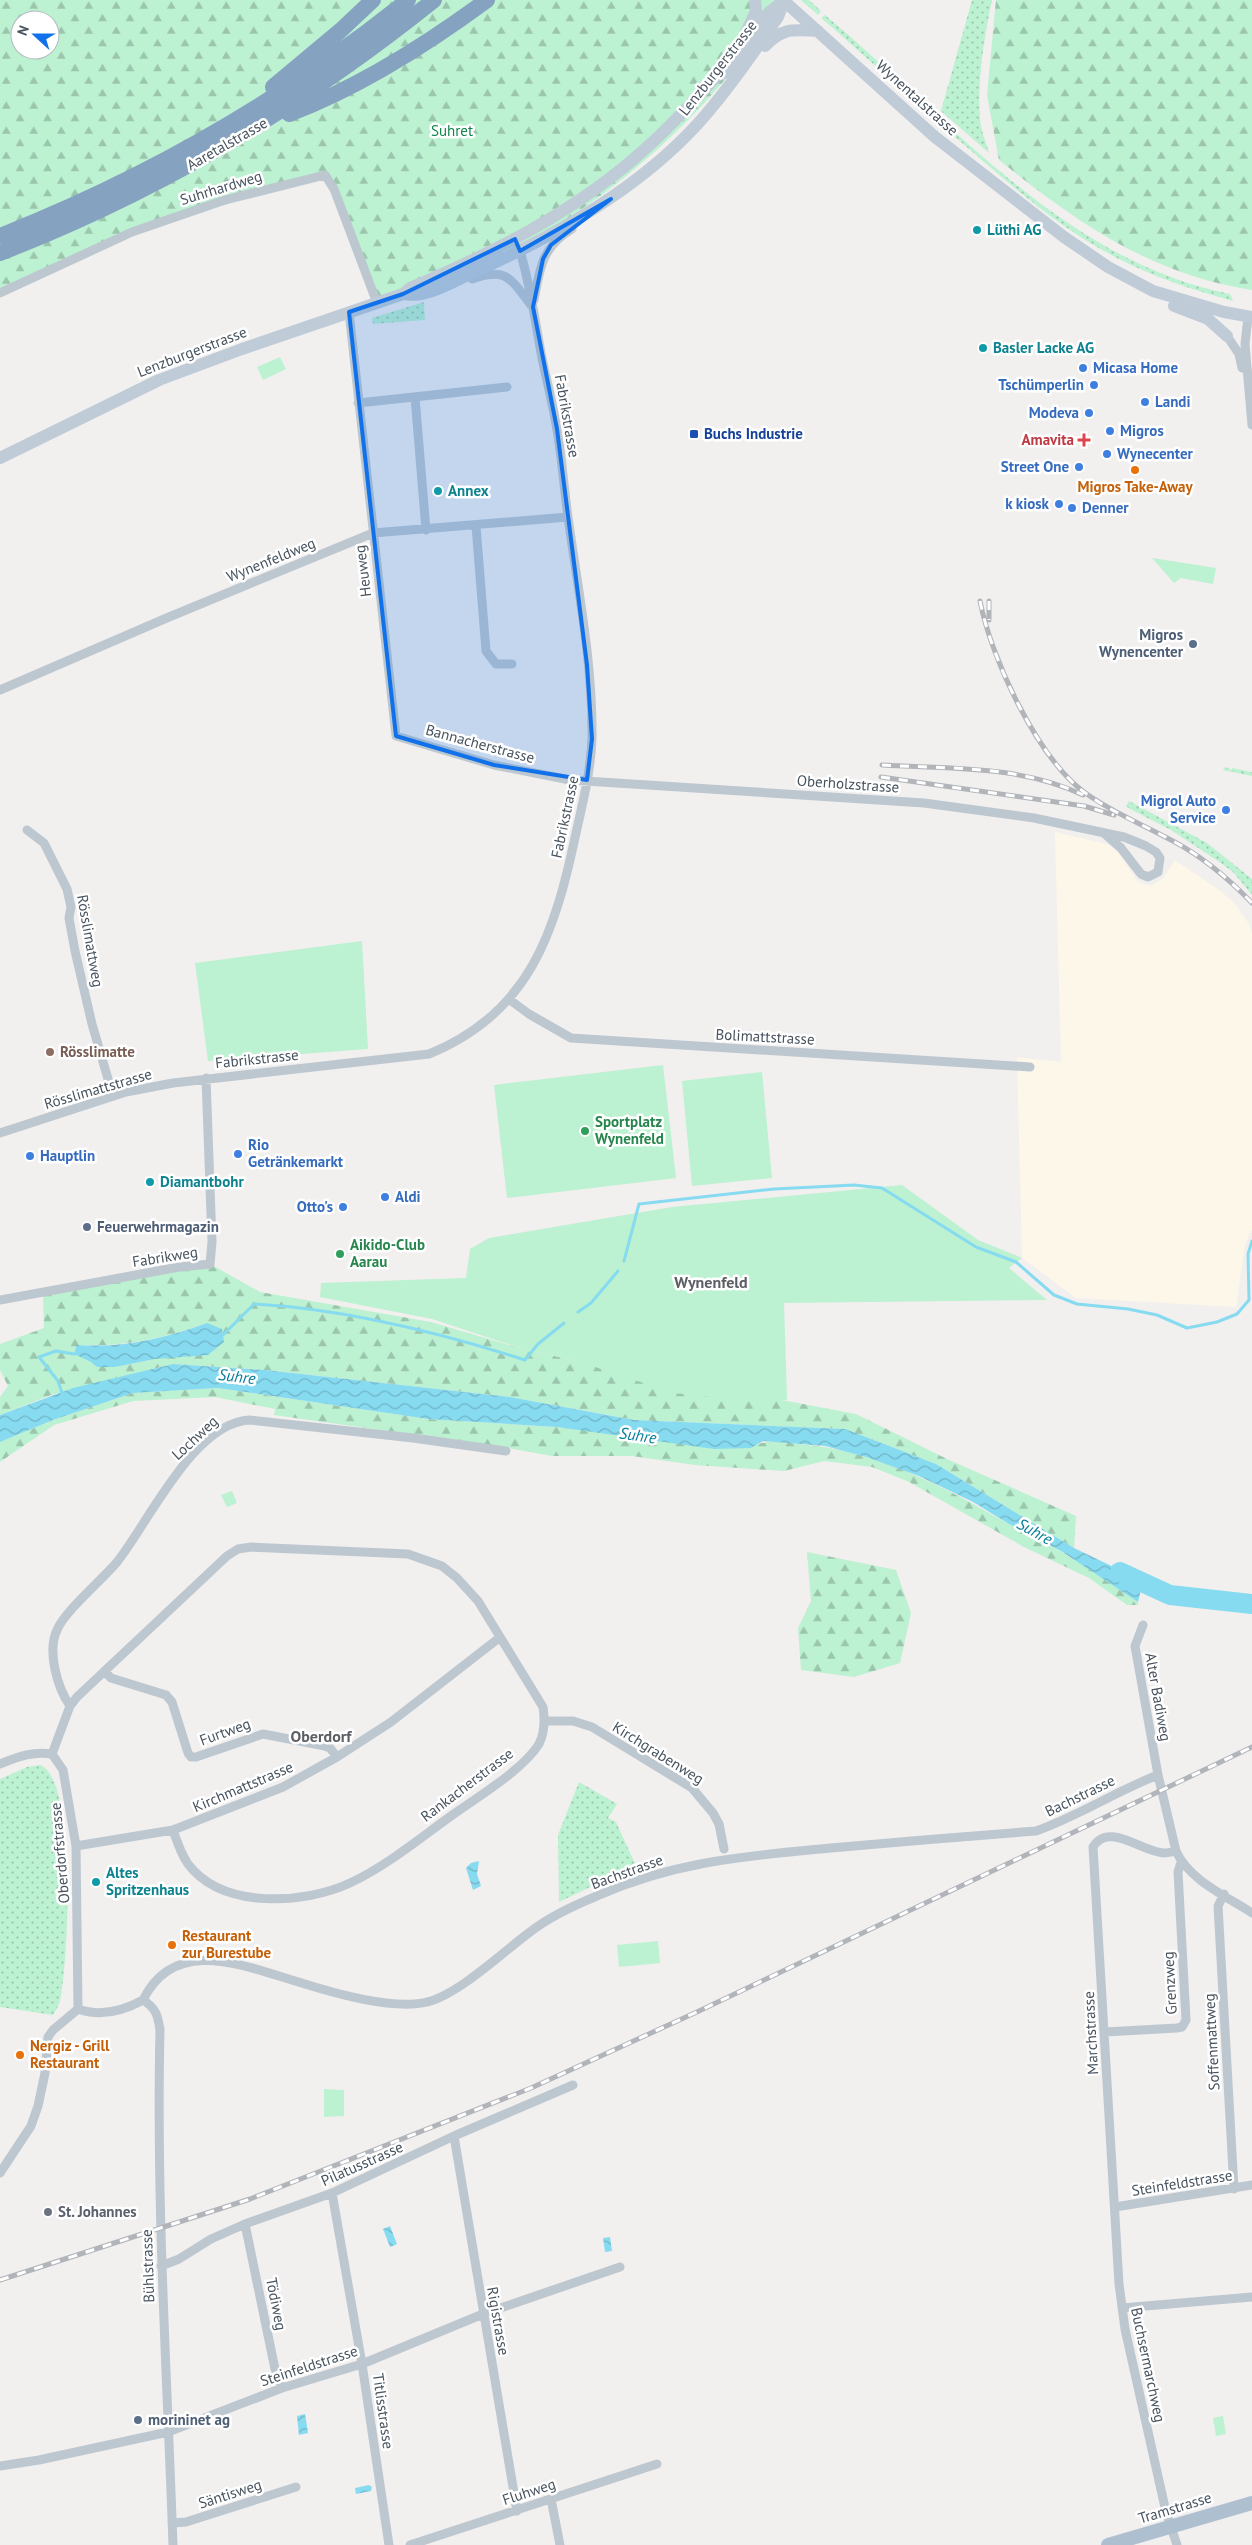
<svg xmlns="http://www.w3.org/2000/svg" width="1252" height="2545" viewBox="0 0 1252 2545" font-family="'PT Sans',sans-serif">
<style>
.commercial{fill:#fdf7e9}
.grass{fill:url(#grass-dots)}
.forest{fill:url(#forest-firs);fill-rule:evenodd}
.green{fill:#bcf1d1}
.water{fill:url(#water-waves)}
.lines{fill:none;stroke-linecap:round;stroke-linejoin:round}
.stream{stroke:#87dbf0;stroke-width:3}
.river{stroke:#87dbf0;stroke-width:20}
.minor{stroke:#bdc7cf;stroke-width:9}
.secondary{stroke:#bfcbd7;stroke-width:12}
.primary{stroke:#aebfd0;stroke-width:14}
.motorway{stroke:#85a2c1;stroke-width:16}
.rail-casing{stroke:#b1b5ba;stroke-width:5}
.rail{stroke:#fff;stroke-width:3;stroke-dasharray:9;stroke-linecap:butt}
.marked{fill:#1071eb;fill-opacity:0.2;stroke:#1071eb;stroke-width:4;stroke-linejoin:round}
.culture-dot{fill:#0f9aa8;stroke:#fff;stroke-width:2}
.shop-dot{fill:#3f7fe0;stroke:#fff;stroke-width:2}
.transit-dot{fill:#1a4fb4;stroke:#fff;stroke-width:2}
.health-dot{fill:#e0444e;stroke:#fff;stroke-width:2}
.food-dot{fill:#e8710a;stroke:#fff;stroke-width:2}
.service-dot{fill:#5c6f8a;stroke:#fff;stroke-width:2}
.education-dot{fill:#8d6e63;stroke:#fff;stroke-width:2}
.leisure-dot{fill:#2e9e5b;stroke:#fff;stroke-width:2}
.worship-dot{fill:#6b7280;stroke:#fff;stroke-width:2}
.labels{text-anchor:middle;stroke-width:5;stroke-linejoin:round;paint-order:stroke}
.street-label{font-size:15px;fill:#47535e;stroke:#fff}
.park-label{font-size:15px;fill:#13844b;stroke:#fff}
.culture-label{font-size:15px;font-weight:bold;fill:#0d838f;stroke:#fff;text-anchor:start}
.shop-label{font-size:15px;font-weight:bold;fill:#366cbe;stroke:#fff;text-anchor:start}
.transit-label{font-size:15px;font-weight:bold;fill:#164399;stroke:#fff;text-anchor:start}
.health-label{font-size:15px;font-weight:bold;fill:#be3a42;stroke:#fff;text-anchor:end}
.food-label{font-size:15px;font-weight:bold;fill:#c56008;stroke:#fff;text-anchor:start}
.service-label{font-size:15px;font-weight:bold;fill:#4e5e75;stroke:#fff;text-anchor:start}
.education-label{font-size:15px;font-weight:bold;fill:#785e54;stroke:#fff;text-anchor:start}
.leisure-label{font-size:15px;font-weight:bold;fill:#27864d;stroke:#fff;text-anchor:start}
.worship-label{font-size:15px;font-weight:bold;fill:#5b616d;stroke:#fff;text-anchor:start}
.neighbourhood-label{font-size:16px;font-weight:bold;fill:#5c6065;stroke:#fff}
.water-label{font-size:16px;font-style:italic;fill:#077c9a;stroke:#fff}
</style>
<defs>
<pattern id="grass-dots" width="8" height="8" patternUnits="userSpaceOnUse" patternTransform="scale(1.25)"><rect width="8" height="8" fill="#bcf1d1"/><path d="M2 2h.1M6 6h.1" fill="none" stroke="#9bc6ad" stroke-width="1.8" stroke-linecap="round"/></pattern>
<pattern id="forest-firs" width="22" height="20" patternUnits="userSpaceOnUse" patternTransform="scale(1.25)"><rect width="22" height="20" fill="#bcf1d1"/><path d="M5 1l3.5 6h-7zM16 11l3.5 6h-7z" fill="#9bc6ad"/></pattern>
<pattern id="water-waves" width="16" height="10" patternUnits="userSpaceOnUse" patternTransform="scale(1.25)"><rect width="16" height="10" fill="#87dbf0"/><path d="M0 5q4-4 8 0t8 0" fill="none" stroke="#70b4c6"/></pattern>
</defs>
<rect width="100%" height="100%" fill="#f2efef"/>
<path class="commercial" d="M 1055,832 L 1107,844 L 1117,851 L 1138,882 L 1151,886 L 1163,878 L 1175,860 L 1221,891 L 1236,905 L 1249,924 L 1252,933 L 1252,1229 L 1245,1244 L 1236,1307 L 1076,1298 L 1022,1258 L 1017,1057 L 1061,1062 Z"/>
<path class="grass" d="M 801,0 L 809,0 L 821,11 L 818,15 Z
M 972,0 L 992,0 C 984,39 977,80 980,119 C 981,131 986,142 989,153 L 941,111 Z
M 825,15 C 949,119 1064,261 1230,294 L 1233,301 C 1194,290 1156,278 1119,259 C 1060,229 1012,186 962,143 C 918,104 875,66 832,27 L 821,18 Z
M 424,302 L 425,320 L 373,324 L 372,318 Z
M 1225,767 L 1232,770 L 1232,768 L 1252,772 L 1252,776 L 1223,770 Z
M 1129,801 L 1207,843 L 1252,879 L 1252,895 L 1234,873 L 1221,863 L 1171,830 L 1130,809 L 1126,806 Z
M 40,1765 C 78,1779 68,1964 60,2001 C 59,2006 55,2011 53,2015 L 0,2007 L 0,1779 L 27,1767 Z
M 579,1782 L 617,1804 L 608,1818 L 616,1822 L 637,1868 L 603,1881 L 559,1902 L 558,1835 Z"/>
<path class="forest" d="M 0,0 L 783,0 C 765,24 749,51 730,74 C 684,128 630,178 570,217 C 510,255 443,279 377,303 L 325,175 L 132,232 L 0,293 ZM 20,20 L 50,20 L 50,50 L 20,50 Z
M 996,0 L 1252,0 L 1252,290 C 1150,274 1078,223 999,160 L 987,95 Z
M 210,1264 L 260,1292 L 431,1322 L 523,1349 L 577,1361 L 856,1414 L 947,1459 L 1076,1516 L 1074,1548 L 936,1464 L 844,1429 L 634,1420 L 510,1397 L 265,1370 L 173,1364 L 51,1395 L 0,1415 L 0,1397 L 8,1386 L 0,1370 L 0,1344 L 44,1328 L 43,1293 ZM 207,1323 L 155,1359 L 115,1367 L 97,1367 L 77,1345 C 125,1347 162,1339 207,1323 Z
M 218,1388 L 428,1419 L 557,1427 L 751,1448 C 768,1438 780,1442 798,1444 C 876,1450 942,1486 1009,1524 C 1026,1534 1045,1541 1062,1552 C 1088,1568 1113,1585 1138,1602 L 1138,1605 L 1127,1605 L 1089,1578 L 1024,1547 L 909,1482 L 872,1467 L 824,1461 L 784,1471 L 695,1465 L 632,1456 L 552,1456 L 508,1448 L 274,1415 L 275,1409 L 215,1397 L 133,1401 L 54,1425 L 0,1462 L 0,1442 L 53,1420 L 133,1393 Z
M 807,1552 L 896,1570 L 911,1613 L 900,1663 L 854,1677 L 801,1670 L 798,1628 L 811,1601 Z"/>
<path class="green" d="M 280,357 L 286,369 L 263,380 L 257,367 Z
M 1152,558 L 1216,568 L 1213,584 L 1181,578 L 1174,583 Z
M 362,941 L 368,1049 L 208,1061 L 195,963 Z
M 663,1065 L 676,1178 L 507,1198 L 494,1085 Z
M 762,1072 L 772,1178 L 692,1186 L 682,1081 Z
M 902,1185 L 978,1240 L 1022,1258 L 1009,1268 L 1047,1300 L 784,1303 L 787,1400 L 753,1401 L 674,1393 L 577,1361 L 523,1349 L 432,1319 L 320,1297 L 321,1283 L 466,1278 L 470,1249 L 489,1238 L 672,1207 Z
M 232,1491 L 237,1503 L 227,1507 L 221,1495 Z
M 658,1941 L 660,1963 L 619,1967 L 617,1945 Z
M 324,2089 L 344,2090 L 344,2116 L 324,2117 Z
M 1223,2416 L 1226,2434 L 1216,2436 L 1213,2418 Z"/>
<path class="water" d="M 207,1323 L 222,1329 L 224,1342 L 208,1355 L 155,1359 L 115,1367 L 97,1367 L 91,1362 L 74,1354 L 77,1345 C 125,1348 162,1339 207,1323 Z
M 173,1364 L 265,1370 L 510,1397 L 634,1420 L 845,1429 L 936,1464 L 1074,1548 L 1143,1581 L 1138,1602 L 1061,1551 L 1009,1524 L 973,1502 L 919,1476 L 866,1457 L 825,1446 L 763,1441 L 751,1448 L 714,1449 L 557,1427 L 428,1419 L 218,1388 L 133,1393 L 53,1420 L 0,1442 L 0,1415 L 73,1388 Z
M 479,1861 L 477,1874 L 481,1886 L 473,1890 L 466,1868 L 471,1863 Z
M 390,2226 L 397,2244 L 390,2247 L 383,2229 Z
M 610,2237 L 612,2251 L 605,2252 L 603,2238 Z
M 305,2414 L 308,2433 L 299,2435 L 297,2416 Z
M 369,2485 L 372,2487 L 371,2491 L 356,2494 L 355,2488 Z"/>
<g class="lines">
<path class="stream" d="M 624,1261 L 639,1204 L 774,1189 L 854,1185 L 882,1188 L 976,1247 L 1016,1262 L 1054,1295 L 1077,1304 L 1128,1309 L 1157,1315 L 1187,1328 L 1217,1322 L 1237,1314 L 1249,1300 L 1248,1254 L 1252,1241
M 578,1312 L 591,1303 L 618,1271
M 223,1335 L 254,1304 C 346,1309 438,1332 525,1360 L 538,1344 L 564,1323
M 62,1393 L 58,1381 L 39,1357 L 56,1351 L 74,1354"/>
<path class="river" d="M 1120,1572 L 1170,1595 L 1252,1604"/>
<path class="minor" d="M 472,279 C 507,267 510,278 531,305
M 0,293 L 132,232 L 225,200 L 325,175 L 334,189 L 377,303
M 534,300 C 540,267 542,247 572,229
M 349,312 L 396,736 L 494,765 L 570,780 L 924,803 L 1034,818 L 1124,837 L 1146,846 L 1156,852 L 1160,858 L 1158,872 L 1148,877 L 1141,874 L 1121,848 L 1105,834
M 1248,317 L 1245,344 L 1252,425
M 1227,336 L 1239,354 L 1242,368
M 415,397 L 426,530
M 358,403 L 507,387
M 476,526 L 486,651 L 496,664 L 512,664
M 0,690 L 169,617 L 373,533 L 568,517
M 27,830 L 44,843 L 67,889 L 71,907 L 69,918 L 75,951 L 92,1024 L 113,1096
M 510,1000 L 529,1014 L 571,1038 L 1030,1067
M 0,1133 L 126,1092 L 173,1083 L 429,1054 C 530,1013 555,932 576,833 C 583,802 591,770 592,738 C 593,664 578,590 568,517 C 564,488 562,459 557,430 C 553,404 546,379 541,353 C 535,319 530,284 520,251
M 0,1300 L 179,1267 L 210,1264 L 212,1242 L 206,1078
M 1143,1625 L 1135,1646 L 1158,1775 L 1176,1851 C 1189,1880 1226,1896 1252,1913
M 105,1672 L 111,1678 L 166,1695 L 172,1702 L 188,1753 L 191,1757 L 196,1757 L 263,1734 L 325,1746 L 330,1748 L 337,1757
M 70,1706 C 57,1687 47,1651 57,1630 C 65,1611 102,1580 117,1562 C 149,1522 194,1422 250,1420 L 413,1438 L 506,1451
M 545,1721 L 573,1721 L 592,1727 L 692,1788 L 713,1813 L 719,1824 L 724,1849
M 52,1754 L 70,1706 L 77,1697 L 227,1556 L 238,1549 L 251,1547 L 408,1554 L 442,1566 L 457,1578 L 478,1601 L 543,1707 C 545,1720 545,1732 539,1744 C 523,1770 476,1798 451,1816 C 420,1838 385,1867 350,1883 C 305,1904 223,1910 188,1864 C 181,1854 177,1842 173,1830
M 0,1764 C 18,1757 32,1751 52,1754 L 63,1770 L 76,1846 L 78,2009
M 76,1846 L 173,1830 L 283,1787 L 337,1757 L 391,1722 L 499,1638
M 1176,1851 C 1172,1852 1168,1853 1164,1853 C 1142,1852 1108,1821 1093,1847 L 1119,2284 L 1125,2329 L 1166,2512 L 1177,2545
M 1224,1894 L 1218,1906 L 1234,2189
M 143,2000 C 176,1932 251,1969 305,1984 C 337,1994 395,2010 427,2002 C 458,1995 504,1951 530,1932 C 549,1917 575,1905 597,1896 C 676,1861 747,1856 831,1848 C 899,1842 968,1836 1036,1831 C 1079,1816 1116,1791 1158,1775
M 78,2009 C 100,2017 123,2011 143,2000 C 156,2008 158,2016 160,2030 C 156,2202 167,2373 173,2545
M 1105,2032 L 1177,2028 L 1182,2027 L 1186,2020 L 1178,1872 L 1181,1862
M 454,2136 L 517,2511
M 0,2173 L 31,2126 L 38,2106 L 45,2073 L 48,2037 L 53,2030 L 78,2009
M 332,2193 L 362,2364 L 389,2545
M 1115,2207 L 1252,2185
M 245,2224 L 275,2369 L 282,2388
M 161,2266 L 179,2259 L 211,2239 L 245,2224 L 332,2193 L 454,2136 L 573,2085
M 1122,2308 L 1252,2297
M 0,2466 L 39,2460 L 168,2432 L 282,2388 L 362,2364 L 483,2314 L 620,2267
M 551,2499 L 560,2545
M 172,2523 L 186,2522 L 296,2487
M 410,2545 L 657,2464"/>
<path class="secondary" d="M 783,0 L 935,137 L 1064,237 L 1108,267 L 1153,291 L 1224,312 L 1252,317
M 745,35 L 756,11 L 755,0
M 765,46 C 783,27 793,30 818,31
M 403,294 C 426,299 454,281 474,272 C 560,234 653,181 713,106 C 736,78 757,48 778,17 L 784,1
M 1174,306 L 1208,319 L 1227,336
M 0,458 L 159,380 L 242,349 L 403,294 L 410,288 C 493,253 577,211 645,149 C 671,126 694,101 718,75 L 724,73 L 769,12 L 784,1"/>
<path class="primary" d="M 1108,2545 L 1252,2503"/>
<path class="motorway" d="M 273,87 L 340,31 L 373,0
M 289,114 C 360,87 426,45 487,0
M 0,236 C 147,178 285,99 408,0
M 0,253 C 160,191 301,107 434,0"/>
<defs>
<path id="rail" d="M 980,601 C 991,658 1037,757 1084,792 C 1111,812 1142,824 1171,840 C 1202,856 1228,878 1252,903
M 989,601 L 989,620
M 882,765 C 950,769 1020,765 1083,795
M 881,777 L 1084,806 L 1114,815
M 0,2280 L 250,2199 L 531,2088 L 699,2011 L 1252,1747"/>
</defs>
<use href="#rail" class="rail-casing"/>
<use href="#rail" class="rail"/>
</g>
<path class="marked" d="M 611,199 L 551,245 L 543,259 L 533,307 L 557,429 L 587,665 L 592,739 L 587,780 L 494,765 L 396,736 L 349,312 L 403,294 L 515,239 L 520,251 Z"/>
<g class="culture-dot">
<circle cx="977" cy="230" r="5"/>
<circle cx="983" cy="348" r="5"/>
<circle cx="438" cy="491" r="5"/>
<circle cx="150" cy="1182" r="5"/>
<circle cx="96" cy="1882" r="5"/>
</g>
<g class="shop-dot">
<circle cx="1083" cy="368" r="5"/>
<circle cx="1094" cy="385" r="5"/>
<circle cx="1145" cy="402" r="5"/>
<circle cx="1089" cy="413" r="5"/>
<circle cx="1110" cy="431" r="5"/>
<circle cx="1107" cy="454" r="5"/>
<circle cx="1079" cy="467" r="5"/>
<circle cx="1059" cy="504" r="5"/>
<circle cx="1072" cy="508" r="5"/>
<circle cx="1226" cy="810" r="5"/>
<circle cx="238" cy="1154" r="5"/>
<circle cx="30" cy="1156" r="5"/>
<circle cx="385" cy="1197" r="5"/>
<circle cx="343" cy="1207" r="5"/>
</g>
<rect class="transit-dot" x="689" y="429" width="10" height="10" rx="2.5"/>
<path class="health-dot" d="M1081.5 432.5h5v5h5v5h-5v5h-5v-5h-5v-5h5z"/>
<g class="food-dot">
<circle cx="1135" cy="470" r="5"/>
<circle cx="172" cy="1945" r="5"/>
<circle cx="20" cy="2055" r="5"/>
</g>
<g class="service-dot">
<circle cx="1193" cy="644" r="5"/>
<circle cx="87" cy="1227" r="5"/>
<circle cx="138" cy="2420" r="5"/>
</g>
<circle class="education-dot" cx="50" cy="1052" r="5"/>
<g class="leisure-dot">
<circle cx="585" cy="1131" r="5"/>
<circle cx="340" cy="1254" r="5"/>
</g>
<circle class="worship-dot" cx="48" cy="2212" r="5"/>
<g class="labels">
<g class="street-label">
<text transform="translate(718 68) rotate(-52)" y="5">Lenzburgerstrasse</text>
<text transform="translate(917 98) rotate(42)" y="5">Wynentalstrasse</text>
<text transform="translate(227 144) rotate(-30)" y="5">Aaretalstrasse</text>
<text transform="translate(221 188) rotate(-17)" y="5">Suhrhardweg</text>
<text transform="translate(192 352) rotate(-21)" y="5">Lenzburgerstrasse</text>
<text transform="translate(567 416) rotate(80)" y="5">Fabrikstrasse</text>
<text transform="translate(271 560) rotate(-22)" y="5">Wynenfeldweg</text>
<text transform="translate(363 571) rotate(-97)" y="5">Heuweg</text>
<text transform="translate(480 744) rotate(15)" y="5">Bannacherstrasse</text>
<text transform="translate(848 784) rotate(4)" y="5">Oberholzstrasse</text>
<text transform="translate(565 817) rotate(-78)" y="5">Fabrikstrasse</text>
<text transform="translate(90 941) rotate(80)" y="5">Rösslimattweg</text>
<text transform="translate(765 1037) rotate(3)" y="5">Bolimattstrasse</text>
<text transform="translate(257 1059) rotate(-6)" y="5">Fabrikstrasse</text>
<text transform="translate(98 1089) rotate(-16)" y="5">Rösslimattstrasse</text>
<text transform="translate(165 1257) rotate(-9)" y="5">Fabrikweg</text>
<text transform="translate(195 1438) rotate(-43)" y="5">Lochweg</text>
<text transform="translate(1158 1697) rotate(80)" y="5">Alter Badiweg</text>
<text transform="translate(225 1732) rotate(-20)" y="5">Furtweg</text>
<text transform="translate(658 1753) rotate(32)" y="5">Kirchgrabenweg</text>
<text transform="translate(467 1785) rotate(-37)" y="5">Rankacherstrasse</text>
<text transform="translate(243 1787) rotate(-23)" y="5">Kirchmattstrasse</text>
<text transform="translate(1080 1796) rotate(-26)" y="5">Bachstrasse</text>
<text transform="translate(60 1853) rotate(-95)" y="5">Oberdorfstrasse</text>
<text transform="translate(627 1872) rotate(-20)" y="5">Bachstrasse</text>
<text transform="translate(1170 1983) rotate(-93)" y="5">Grenzweg</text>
<text transform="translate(1091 2033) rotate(-93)" y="5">Marchstrasse</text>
<text transform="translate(1212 2042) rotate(-93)" y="5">Soffenmattweg</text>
<text transform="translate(362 2164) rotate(-24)" y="5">Pilatusstrasse</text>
<text transform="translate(1182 2183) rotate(-9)" y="5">Steinfeldstrasse</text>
<text transform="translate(148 2266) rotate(-92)" y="5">Bühlstrasse</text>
<text transform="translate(276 2304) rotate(79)" y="5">Tödiweg</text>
<text transform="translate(498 2321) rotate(80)" y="5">Rigistrasse</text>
<text transform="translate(1148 2365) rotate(78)" y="5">Buchsermarchweg</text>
<text transform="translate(309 2366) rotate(-18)" y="5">Steinfeldstrasse</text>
<text transform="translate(383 2411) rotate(82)" y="5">Titlisstrasse</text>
<text transform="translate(529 2492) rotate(-18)" y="5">Fluhweg</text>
<text transform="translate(230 2494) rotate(-18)" y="5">Säntisweg</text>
<text transform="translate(1175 2508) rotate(-17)" y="5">Tramstrasse</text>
</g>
<g class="park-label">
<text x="452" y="136">Suhret</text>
</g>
<g class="culture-label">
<text x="987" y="235">Lüthi AG</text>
<text x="993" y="353">Basler Lacke AG</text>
<text x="448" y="496">Annex</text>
<text x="160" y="1187">Diamantbohr</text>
<text x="106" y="1878">Altes<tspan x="106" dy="17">Spritzenhaus</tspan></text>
</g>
<g class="shop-label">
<text x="1093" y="373">Micasa Home</text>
<text x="1084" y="390" text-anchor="end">Tschümperlin</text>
<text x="1155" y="407">Landi</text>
<text x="1079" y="418" text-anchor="end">Modeva</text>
<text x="1120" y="436">Migros</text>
<text x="1117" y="459">Wynecenter</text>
<text x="1069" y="472" text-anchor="end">Street One</text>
<text x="1049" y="509" text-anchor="end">k kiosk</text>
<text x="1082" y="513">Denner</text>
<text x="1216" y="806" text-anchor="end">Migrol Auto<tspan x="1216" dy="17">Service</tspan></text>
<text x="248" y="1150">Rio<tspan x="248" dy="17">Getränkemarkt</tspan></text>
<text x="40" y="1161">Hauptlin</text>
<text x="395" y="1202">Aldi</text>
<text x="333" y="1212" text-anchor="end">Otto's</text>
</g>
<g class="transit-label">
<text x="704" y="439">Buchs Industrie</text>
</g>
<g class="health-label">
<text x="1074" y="445">Amavita</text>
</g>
<g class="food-label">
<text x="1135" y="492" text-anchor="middle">Migros Take-Away</text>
<text x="182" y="1941">Restaurant<tspan x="182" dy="17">zur Burestube</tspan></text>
<text x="30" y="2051">Nergiz - Grill<tspan x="30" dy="17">Restaurant</tspan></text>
</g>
<g class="service-label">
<text x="1183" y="640" text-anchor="end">Migros<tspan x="1183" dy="17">Wynencenter</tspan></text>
<text x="97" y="1232">Feuerwehrmagazin</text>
<text x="148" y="2425">morininet ag</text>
</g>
<g class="education-label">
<text x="60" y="1057">Rösslimatte</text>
</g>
<g class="leisure-label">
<text x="595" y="1127">Sportplatz<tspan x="595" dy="17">Wynenfeld</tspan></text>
<text x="350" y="1250">Aikido-Club<tspan x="350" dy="17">Aarau</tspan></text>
</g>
<g class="worship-label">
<text x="58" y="2217">St. Johannes</text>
</g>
<g class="neighbourhood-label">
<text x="711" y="1288">Wynenfeld</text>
<text x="321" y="1742">Oberdorf</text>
</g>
<g class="water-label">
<text transform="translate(237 1376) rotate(7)" y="6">Suhre</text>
<text transform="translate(638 1435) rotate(8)" y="6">Suhre</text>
<text transform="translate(1035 1531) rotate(29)" y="6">Suhre</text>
</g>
</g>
<g transform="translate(35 35) rotate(291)"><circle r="24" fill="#ffffff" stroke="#b5babf"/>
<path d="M0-4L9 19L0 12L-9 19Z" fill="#1071eb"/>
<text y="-8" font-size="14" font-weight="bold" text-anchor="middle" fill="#47535e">N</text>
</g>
</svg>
